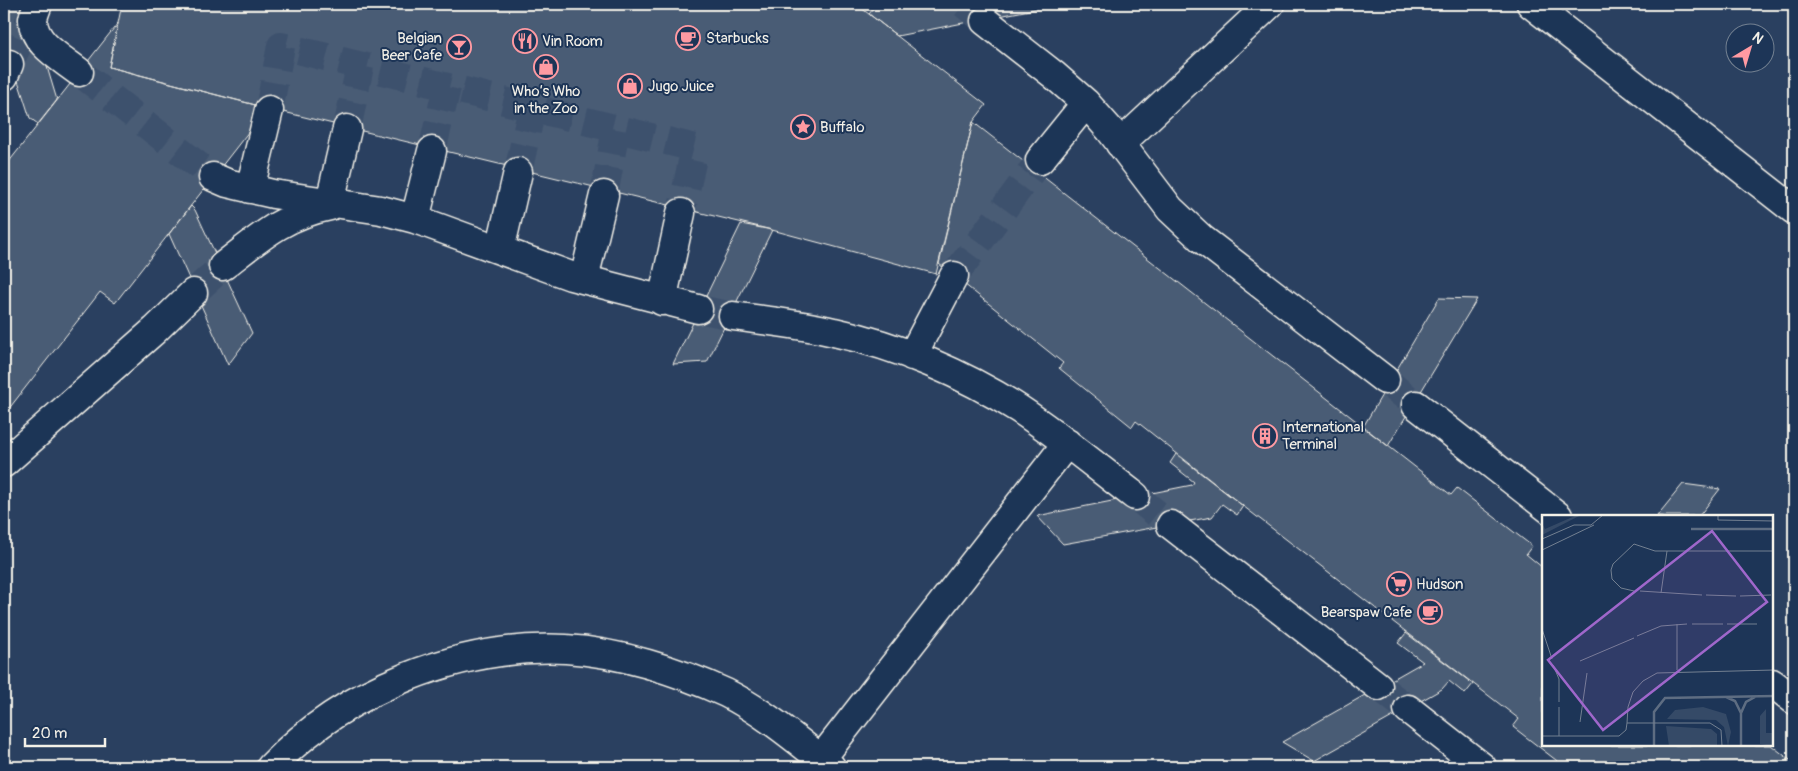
<svg xmlns="http://www.w3.org/2000/svg" width="1798" height="771" viewBox="0 0 1798 771" font-family="Pangolin,sans-serif">
<style>
.built{fill:#2a4060;fill-rule:evenodd}
.building{fill:#485b74;stroke:#f4f1e8}
.lines{fill:none;stroke-linecap:round;stroke-linejoin:round}
.minor-tunnel{stroke:#3d516d;stroke-width:28;stroke-dasharray:28 14;stroke-linecap:butt}
.minor-casing{stroke:#f4f1e8;stroke-width:31}
.minor{stroke:#1d3557;stroke-width:28}
.labels{text-anchor:middle;stroke-width:4;stroke-linejoin:round;paint-order:stroke}
.poi-label{font-size:15px;fill:#f4f1e8;stroke:#1d3557;text-anchor:start}
.inset-river{fill:none;stroke:#5e6d82;stroke-width:2.5}
.inset-road{fill:none;stroke:#738091;stroke-width:1}
.view{fill:#9f67cb;fill-opacity:0.15;stroke:#9f67cb;stroke-width:2.5}
.inset-edge{fill:none;stroke:#f4f1e8;stroke-width:2.5}
</style>
<rect width="100%" height="100%" fill="#1d3557"/>
<filter id="ink" filterUnits="userSpaceOnUse"><feTurbulence type="fractalNoise" baseFrequency=".02" numOctaves="2"/><feDisplacementMap in="SourceGraphic" scale="10" xChannelSelector="R" yChannelSelector="G"/><feConvolveMatrix kernelMatrix="1 2 1 2 8 2 1 2 1" color-interpolation-filters="sRGB"/></filter>
<g filter="url(#ink)">
<path class="built" d="M 4,4 L 1794,4 L 1794,767 L 4,767 ZM 1736,32 L 1766,32 L 1766,62 L 1736,62 ZM 1543,516 L 1772,516 L 1772,745 L 1543,745 Z"/>
<path class="building" d="M 4,4 L 28,4 L 57,100 L 38,124 L 30,118 L 4,37 Z
M 122,4 L 856,4 L 986,105 L 973,122 L 936,274 L 772,230 L 267,108 L 109,67 Z
M 883,4 L 1048,4 L 1050,6 L 897,36 L 869,14 L 876,5 Z
M 118,23 L 109,67 L 267,108 L 115,303 L 100,292 L 4,415 L 4,168 Z
M 973,122 L 1451,495 L 1457,488 L 1532,546 L 1526,554 L 1543,568 L 1543,745 L 1771,745 L 1794,763 L 1794,767 L 1565,767 L 1513,727 L 1519,719 L 1243,506 L 1136,421 L 1132,427 L 1059,368 L 1063,363 L 939,264 Z
M 191,206 L 195,210 L 252,333 L 228,365 L 169,234 Z
M 741,224 L 772,230 L 707,362 L 673,364 Z
M 1439,298 L 1477,299 L 1388,446 L 1363,427 Z
M 1176,454 L 1243,506 L 1237,515 L 1222,504 L 1212,517 L 1063,544 L 1037,516 L 1192,485 L 1194,482 L 1170,463 Z
M 1683,484 L 1720,489 L 1699,516 L 1657,516 Z
M 1406,633 L 1473,684 L 1465,694 L 1449,681 L 1442,689 L 1314,761 L 1282,742 L 1423,662 L 1398,643 Z"/>
<g class="lines">
<path class="minor-tunnel" d="M 964,4 L 985,21
M 9,64 L 32,16
M 79,72 L 213,177
M 269,110 L 281,46 L 695,148 L 681,213
M 347,129 L 360,66
M 432,151 L 447,87
M 518,172 L 532,108
M 604,195 L 616,129
M 954,276 L 1040,160
M 193,293 L 223,266
M 698,309 L 733,316
M 1385,380 L 1416,405
M 1135,496 L 1171,525
M 1378,686 L 1408,709"/>
<defs>
<path id="minor" d="M 38,4 C 36,9 34,14 33,19 C 32,43 63,59 79,72
M 1531,4 L 1794,210
M 985,21 L 1054,75 L 1086,103 L 1110,130 L 1170,209 L 1202,239 L 1385,380
M 4,76 L 9,64
M 1120,144 L 1270,4
M 1040,160 L 1086,103
M 213,177 L 227,183 L 273,194 L 381,210 L 415,219 L 571,276 L 698,309
M 250,189 L 269,110
M 330,202 L 347,129
M 415,219 L 432,151
M 500,250 L 518,172
M 223,266 C 259,238 284,215 330,206
M 584,279 L 604,195
M 662,301 L 681,213
M 733,316 C 766,321 801,324 834,332 C 899,346 964,374 1019,409 C 1060,436 1097,467 1135,496
M 912,356 L 954,276
M 1416,405 L 1558,516
M 4,463 L 155,330 L 193,293
M 1171,525 L 1378,686
M 1772,683 L 1794,700
M 1408,709 L 1482,767
M 821,759 L 1067,443
M 271,767 C 344,690 460,644 566,649 C 618,652 678,671 726,693 C 764,712 798,741 831,767"/>
</defs>
<use href="#minor" class="minor-casing"/>
<use href="#minor" class="minor"/>
</g>
</g>
<defs>
<symbol id="cafe-ring" viewBox="-11 -11 22 22"><circle r="9.5" fill="#1d3557" stroke="#ff9aa2" stroke-width="1.5"/><path d="M-5.5-4.5H6V0H3Q3 3.5 0 3.5H-2.5Q-5.5 3.5-5.5 0ZM3-3.2v2h1.7v-2ZM-6 4.5H4V6H-6Z" fill="#ff9aa2"/></symbol>
<symbol id="restaurant-ring" viewBox="-11 -11 22 22"><circle r="9.5" fill="#1d3557" stroke="#ff9aa2" stroke-width="1.5"/><path d="M-5-6h1v4h1v-4h1v4h1v-4h1v5L-1.5 .5V6h-2V.5L-5-1ZM5-6V6H3V1.5H1.5Q1.5-4 5-6Z" fill="#ff9aa2"/></symbol>
<symbol id="bar-ring" viewBox="-11 -11 22 22"><circle r="9.5" fill="#1d3557" stroke="#ff9aa2" stroke-width="1.5"/><path d="M-6-5H6L.8 .8V4.5H3.5V6h-7V4.5H-.8V.8Z" fill="#ff9aa2"/></symbol>
<symbol id="shop-ring" viewBox="-11 -11 22 22"><circle r="9.5" fill="#1d3557" stroke="#ff9aa2" stroke-width="1.5"/><path d="M-5-2.5h2.3a2.7 3.5 0 0 1 5.4 0H5L5.5 6h-11ZM-1.5-2.5h3a1.5 2.3 0 0 0-3 0Z" fill="#ff9aa2"/></symbol>
<symbol id="sight-ring" viewBox="-11 -11 22 22"><circle r="9.5" fill="#1d3557" stroke="#ff9aa2" stroke-width="1.5"/><path d="M0-6L1.8-2.2L6-1.7L2.9 1.2L3.7 5.4L0 3.3L-3.7 5.4L-2.9 1.2L-6-1.7L-1.8-2.2Z" fill="#ff9aa2"/></symbol>
<symbol id="building-ring" viewBox="-11 -11 22 22"><circle r="9.5" fill="#1d3557" stroke="#ff9aa2" stroke-width="1.5"/><path d="M-4-6H4V6H1V3H-1V6H-4ZM-2.5-4.3h1.7v1.8h-1.7ZM.8-4.3h1.7v1.8H.8ZM-2.5-1h1.7V.8h-1.7ZM.8-1h1.7V.8H.8Z" fill="#ff9aa2"/></symbol>
<symbol id="supermarket-ring" viewBox="-11 -11 22 22"><circle r="9.5" fill="#1d3557" stroke="#ff9aa2" stroke-width="1.5"/><path d="M-6-5.5h2.5l.6 2H6L4.5 2H-2.5L-4.4-4H-6ZM-1.5 3.2a1.3 1.3 0 1 0 .1 0ZM3 3.2a1.3 1.3 0 1 0 .1 0Z" fill="#ff9aa2"/></symbol>
</defs>
<g fill-rule="evenodd">
<use href="#cafe-ring" x="674" y="24" width="28" height="28"/>
<use href="#restaurant-ring" x="511" y="27" width="28" height="28"/>
<use href="#bar-ring" x="445" y="33" width="28" height="28"/>
<use href="#shop-ring" x="532" y="53" width="28" height="28"/>
<use href="#shop-ring" x="616" y="72" width="28" height="28"/>
<use href="#sight-ring" x="789" y="113" width="28" height="28"/>
<use href="#building-ring" x="1251" y="422" width="28" height="28"/>
<use href="#supermarket-ring" x="1385" y="570" width="28" height="28"/>
<use href="#cafe-ring" x="1416" y="598" width="28" height="28"/>
</g>
<g class="labels">
<g class="poi-label">
<text x="442" y="43" text-anchor="end">Belgian<tspan x="442" dy="17">Beer Cafe</tspan></text>
<text x="706" y="43">Starbucks</text>
<text x="542" y="46">Vin Room</text>
<text x="648" y="91">Jugo Juice</text>
<text x="546" y="96" text-anchor="middle">Who’s Who<tspan x="546" dy="17">in the Zoo</tspan></text>
<text x="820" y="132">Buffalo</text>
<text x="1282" y="432">International<tspan x="1282" dy="17">Terminal</tspan></text>
<text x="1416" y="589">Hudson</text>
<text x="1412" y="617" text-anchor="end">Bearspaw Cafe</text>
</g>
</g>
<g transform="translate(1542 515)">
<rect width="231" height="231" fill="#1d3557"/>
<path d="M 35,0 L 39,0 L 0,20 L 0,8 L 3,14 ZM 161,192 L 184,199 L 189,217 L 186,231 L 182,212 L 174,205 L 125,204 L 133,195 ZM 224,194 L 224,218 L 231,218 L 231,231 L 218,229 L 218,201 ZM 124,211 L 169,214 L 175,219 L 175,231 L 127,231 Z" fill="#354a67"/>
<path class="inset-river" d="M 149,14 L 232,14M 184,182 L 193,186 L 199,198 L 204,187 L 213,182M 199,198 L 199,231M 112,231 L 112,197 L 123,183 L 232,181"/>
<path class="inset-road" d="M 176,0 L 176,5 L 232,6M 0,24 L 32,10 L 49,10 L 61,0M 0,35 L 52,10M 92,76 L 79,73 L 70,64 L 69,55 L 71,49 L 92,29 L 113,36 L 232,36M 98,76 L 160,80M 119,78 L 125,36M 164,80 L 194,81M 198,81 L 229,80M 135,109 L 135,155M 150,109 L 181,109M 185,109 L 215,109M 0,114 L 10,144M 95,121 L 119,111 L 145,109M 38,146 L 92,123M 11,150 L 17,164 L 17,187M 17,192 L 17,221M 38,207 L 45,158M 85,208 L 86,192 L 91,177 L 101,166 L 115,158 L 232,155M 0,221 L 77,221 L 84,215 L 85,208 L 168,208 L 179,215 L 180,231"/>
<path class="view" d="M 170,16 L 225,87 L 61,215 L 6,145 Z"/>
<rect width="231" height="231" class="inset-edge"/>
</g>
<rect width="1798" height="771" fill="none" stroke="#1d3557" stroke-width="20"/>
<rect x="10" y="10" width="1778" height="751" fill="none" stroke="#f4f1e8" stroke-width="2" filter="url(#ink)"/>
<g transform="translate(1750 48) rotate(38)"><circle r="24" fill="#1d3557" stroke="#738091"/>
<path d="M0-4L9 19L0 12L-9 19Z" fill="#ff9aa2"/>
<text y="-8" font-size="14" font-weight="bold" text-anchor="middle" fill="#f4f1e8">N</text>
</g>
<path d="M25 738v8h80v-8" fill="none" stroke="#f4f1e8" stroke-width="2.5"/>
<text x="32" y="738" font-size="15" fill="#f4f1e8" stroke="#1d3557" stroke-width="4" paint-order="stroke">20 m</text>
</svg>
